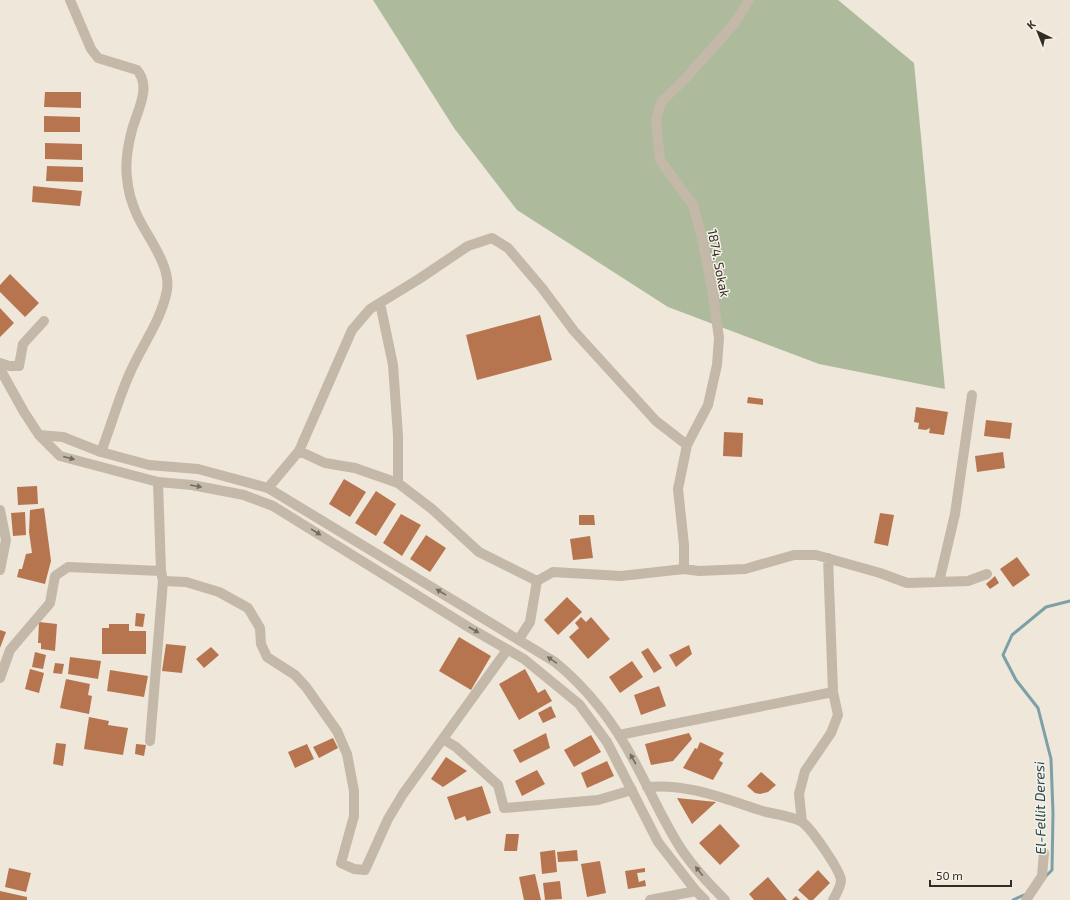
<svg xmlns="http://www.w3.org/2000/svg" width="1070" height="900" viewBox="0 0 1070 900" font-family="'Exo 2',sans-serif">
<style>
.green{fill:#adbb9c}
.lines{fill:none;stroke-linecap:round;stroke-linejoin:round}
.stream{stroke:#7da0a7;stroke-width:3}
.building{fill:#b7754f}
.minor{stroke:#c4b8a8;stroke-width:10}
.tertiary{stroke:#c4b8a8;stroke-width:10}
.oneway{fill:#746b61}
.labels{text-anchor:middle;stroke-width:3;stroke-linejoin:round;paint-order:stroke}
.street-label{font-size:13px;fill:#322c27;stroke:#f6f1e6}
.water-label{font-size:14px;font-style:italic;fill:#22464e;stroke:#f6f1e6}
</style>
<rect width="100%" height="100%" fill="#eee7da"/>
<path class="green" d="M 373,0 L 838,0 L 914,63 L 945,389 L 819,364 L 668,307 L 517,210 L 454,128 Z"/>
<g class="lines">
<path class="stream" d="M 1045,877 L 1052,870 L 1053,813 L 1051,759 L 1038,708 L 1016,680 L 1003,655 L 1012,635 L 1046,607 L 1070,601
M 1013,900 L 1026,894"/>
</g>
<path class="building" d="M 45,92 L 81,92 L 81,108 L 44,107 Z
M 44,116 L 80,117 L 80,132 L 44,132 Z
M 45,143 L 82,144 L 82,160 L 45,159 Z
M 47,166 L 83,167 L 83,182 L 46,181 Z
M 33,186 L 82,191 L 80,206 L 32,202 Z
M 10,274 L 39,303 L 25,317 L 0,292 L 0,285 Z
M 0,308 L 14,323 L 0,337 Z
M 540,315 L 552,360 L 477,380 L 466,335 Z
M 748,397 L 763,399 L 763,405 L 747,403 Z
M 916,407 L 948,412 L 944,435 L 929,433 L 930,428 L 926,430 L 918,429 L 919,423 L 914,422 Z
M 986,420 L 1012,423 L 1010,439 L 984,436 Z
M 724,432 L 743,433 L 742,457 L 723,456 Z
M 1003,452 L 1005,468 L 977,472 L 975,456 Z
M 344,479 L 366,492 L 350,517 L 329,504 Z
M 37,486 L 38,504 L 18,505 L 17,487 Z
M 376,491 L 396,504 L 376,536 L 355,523 Z
M 44,508 L 51,561 L 45,584 L 17,577 L 19,569 L 22,569 L 26,554 L 32,553 L 29,532 L 30,510 Z
M 25,512 L 26,535 L 13,536 L 11,513 Z
M 880,513 L 894,515 L 888,546 L 874,543 Z
M 401,514 L 421,525 L 402,556 L 383,543 Z
M 579,515 L 594,515 L 595,525 L 579,525 Z
M 426,535 L 446,548 L 430,572 L 410,559 Z
M 590,536 L 593,558 L 573,560 L 570,539 Z
M 1017,557 L 1030,575 L 1013,587 L 1000,569 Z
M 995,576 L 999,583 L 990,589 L 986,584 Z
M 567,597 L 582,612 L 558,635 L 544,620 Z
M 136,613 L 145,614 L 143,627 L 135,626 Z
M 581,617 L 586,622 L 591,617 L 610,639 L 588,659 L 569,637 L 579,628 L 575,623 Z
M 39,622 L 57,624 L 55,651 L 41,649 L 41,643 L 38,643 Z
M 109,624 L 129,624 L 129,631 L 146,631 L 146,654 L 102,654 L 102,628 L 109,628 Z
M 0,630 L 6,632 L 0,648 Z
M 459,637 L 491,656 L 471,690 L 439,671 Z
M 166,644 L 186,646 L 182,673 L 162,671 Z
M 689,645 L 692,654 L 676,667 L 669,655 Z
M 211,647 L 219,655 L 204,668 L 196,659 Z
M 648,648 L 662,668 L 654,673 L 641,652 Z
M 35,652 L 46,655 L 43,669 L 32,667 Z
M 70,657 L 101,661 L 98,679 L 68,674 Z
M 632,661 L 643,677 L 620,693 L 609,677 Z
M 55,663 L 64,664 L 62,674 L 53,673 Z
M 30,669 L 44,673 L 39,693 L 25,689 Z
M 525,669 L 538,693 L 545,689 L 552,701 L 519,720 L 499,684 Z
M 110,670 L 148,676 L 144,697 L 107,691 Z
M 66,679 L 90,684 L 88,695 L 92,696 L 89,714 L 60,708 Z
M 659,686 L 666,706 L 641,715 L 634,695 Z
M 551,706 L 556,717 L 543,723 L 538,713 Z
M 89,717 L 109,721 L 108,725 L 128,728 L 123,755 L 84,749 Z
M 546,733 L 550,748 L 520,763 L 513,750 Z
M 689,733 L 692,739 L 673,761 L 651,765 L 645,744 Z
M 591,735 L 601,752 L 574,767 L 564,750 Z
M 333,738 L 338,748 L 319,758 L 313,747 Z
M 700,742 L 724,753 L 719,760 L 723,763 L 713,780 L 683,768 L 695,748 L 697,749 Z
M 56,743 L 66,744 L 63,766 L 53,764 Z
M 136,744 L 146,745 L 144,756 L 135,754 Z
M 307,744 L 314,759 L 295,768 L 288,752 Z
M 446,757 L 467,771 L 443,787 L 431,779 Z
M 607,761 L 614,776 L 587,788 L 581,773 Z
M 537,770 L 545,784 L 522,796 L 515,781 Z
M 761,772 L 776,785 L 768,792 L 760,794 L 755,793 L 747,786 Z
M 482,786 L 491,813 L 467,821 L 465,816 L 455,820 L 447,797 Z
M 677,798 L 716,802 L 692,824 Z
M 720,824 L 740,846 L 720,865 L 699,843 Z
M 506,834 L 519,834 L 517,851 L 504,851 Z
M 555,850 L 557,872 L 542,874 L 540,852 Z
M 577,850 L 578,861 L 558,862 L 557,852 Z
M 600,861 L 606,893 L 587,897 L 581,864 Z
M 9,868 L 31,873 L 26,892 L 5,887 Z
M 645,868 L 645,872 L 637,873 L 639,882 L 645,880 L 646,886 L 628,889 L 625,871 Z
M 818,870 L 830,883 L 813,900 L 809,900 L 798,890 Z
M 535,874 L 541,900 L 524,900 L 519,877 Z
M 768,877 L 787,900 L 754,900 L 749,894 Z
M 560,881 L 562,899 L 545,900 L 543,883 Z
M 0,891 L 27,897 L 27,900 L 0,900 Z
M 796,896 L 800,900 L 792,900 Z"/>
<g class="lines">
<path class="minor" d="M 70,0 L 91,49 L 98,58 L 137,70 C 152,87 137,111 132,130 C 128,145 125,162 127,178 C 128,190 132,204 137,215 C 147,237 171,265 167,290 C 161,322 141,346 129,375 C 118,400 111,426 101,452
M 380,303 L 393,365 L 398,436 L 398,483
M 0,363 L 9,366 L 19,366 L 23,344 L 44,321
M 299,451 L 325,463 L 355,468 L 398,483 L 432,509 L 479,552 L 537,581
M 268,488 L 299,451 L 352,330 L 370,309 L 419,279 L 468,246 L 492,238 L 508,248 L 542,288 L 574,331 L 656,421 L 687,445
M 0,510 L 6,540 L 0,570
M 684,569 L 684,545 L 678,489 L 687,445 L 708,405 L 717,365 L 719,338 L 712,289 L 702,238 L 693,205 L 660,160 L 656,120 L 661,102 L 685,79 L 734,24 L 749,0
M 163,581 L 186,582 L 219,592 L 248,608 L 260,628 L 261,644 L 267,657 L 295,675 L 306,687 L 337,731 L 347,754 L 354,791 L 354,816 L 341,863 L 354,869 L 365,870 L 388,819 L 403,794 L 507,650
M 939,582 L 955,514 L 972,395
M 519,639 L 530,622 L 537,581 L 553,572 L 621,576 L 684,569 L 699,571 L 745,569 L 794,555 L 816,555 L 880,573 L 907,583 L 968,581 L 987,574
M 0,678 L 10,650 L 50,603 L 55,576 L 68,567 L 161,571
M 619,735 L 833,692
M 443,739 L 456,747 L 498,785 L 504,808 L 598,800 L 632,790
M 150,741 L 163,581 L 161,571 L 158,482
M 647,787 C 689,783 727,800 766,812 C 776,814 794,817 802,822 C 811,828 840,870 841,880 C 841,887 836,894 833,900
M 802,822 L 799,794 L 805,771 L 831,733 L 838,715 L 833,692 L 828,558
M 650,900 L 696,891
M 1026,900 L 1042,876 L 1044,853"/>
<path class="tertiary" d="M 0,369 L 24,412 L 39,435 L 60,456 L 158,482 L 192,485 L 244,495 L 273,506 L 470,628 L 524,659 L 579,704 L 607,742 L 658,842 L 696,891 L 705,900
M 39,435 L 63,437 L 101,452 L 149,465 L 198,469 L 268,488 L 555,662 C 588,689 614,723 634,761 C 649,788 661,817 678,844 C 690,864 709,884 725,900"/>
</g>
<defs><path id="oneway-solid" d="M-6-.8H1V-3.2L6.5 0L1 3.2V.8H-6Z"/></defs>
<g class="oneway">
<use href="#oneway-solid" transform="translate(69 458) rotate(15)"/>
<use href="#oneway-solid" transform="translate(196 486) rotate(10)"/>
<use href="#oneway-solid" transform="translate(316 532) rotate(32)"/>
<use href="#oneway-solid" transform="translate(441 592) rotate(-149)"/>
<use href="#oneway-solid" transform="translate(474 630) rotate(30)"/>
<use href="#oneway-solid" transform="translate(552 660) rotate(-146)"/>
<use href="#oneway-solid" transform="translate(633 759) rotate(-119)"/>
<use href="#oneway-solid" transform="translate(699 871) rotate(-129)"/>
</g>
<g class="labels">
<g class="street-label">
<text transform="translate(719 263) rotate(79)" y="5">1874. Sokak</text>
</g>
<g class="water-label">
<text transform="translate(1040 808) rotate(-91)" y="5">El-Fellit Deresi</text>
</g>
</g>
<g transform="translate(1038 32) rotate(317)" stroke="#f6f1e6" stroke-width="3" paint-order="stroke">
<path d="M0-3L7 15L0 10L-7 15Z" fill="#322c27"/>
<text y="-6" font-size="11" font-weight="bold" text-anchor="middle" fill="#322c27">K</text>
</g>
<path d="M930 880v6h81v-6" fill="none" stroke="#322c27" stroke-width="2"/>
<text x="936" y="880" font-size="12" fill="#322c27" stroke="#f6f1e6" stroke-width="3" paint-order="stroke">50 m</text>
</svg>
